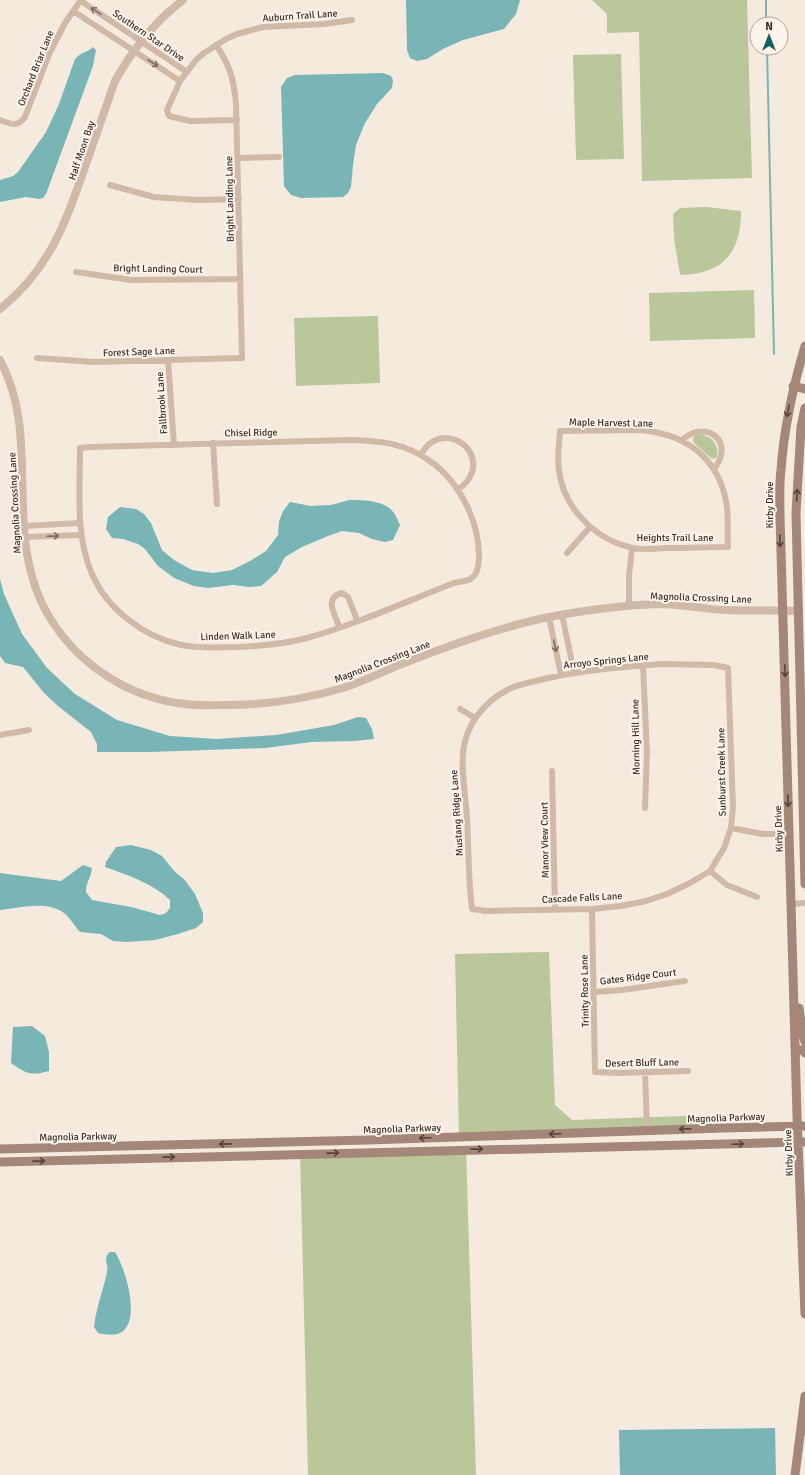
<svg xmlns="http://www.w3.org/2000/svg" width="805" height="1475" viewBox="0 0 805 1475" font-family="Signika,sans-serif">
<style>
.green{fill:#b9c79b}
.water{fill:#79b5b6}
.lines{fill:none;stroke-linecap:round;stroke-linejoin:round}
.stream{stroke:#79b5b6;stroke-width:2}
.minor{stroke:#d0b9a7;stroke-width:6}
.tertiary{stroke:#d0b9a7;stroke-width:8}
.secondary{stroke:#a48778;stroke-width:9}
.oneway{stroke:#7e6d62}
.oneway2{stroke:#55443d}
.labels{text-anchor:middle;stroke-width:4;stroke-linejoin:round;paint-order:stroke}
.street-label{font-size:10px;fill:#3b2e29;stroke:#fcf4eb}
</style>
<rect width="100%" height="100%" fill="#f5eade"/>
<path class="green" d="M 592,0 L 747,0 L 752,178 L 642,181 L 639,32 L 607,33 L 607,14 Z
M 621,54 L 624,159 L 576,160 L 573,55 Z
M 707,207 L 741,211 C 741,253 723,274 680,275 L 674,238 L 673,214 L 680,208 Z
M 754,290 L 755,338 L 650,341 L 649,293 Z
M 378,316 L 380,383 L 296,386 L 294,318 Z
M 696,435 C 710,433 720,444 717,458 L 712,459 L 693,442 L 693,438 Z
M 549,952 L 555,1105 L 572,1120 L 713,1115 L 712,1127 L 459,1137 L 455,954 Z
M 466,1148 L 476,1475 L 308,1475 L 300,1151 Z"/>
<path class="water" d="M 406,0 L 520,0 L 516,14 L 504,29 L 463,40 L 443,49 L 427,59 L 417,61 L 410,58 L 407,50 Z
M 93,47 L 96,50 L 93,66 L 46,194 L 43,198 L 38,199 L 26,197 L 0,202 L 0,180 L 13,176 L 18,172 L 46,132 L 59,104 L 75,59 C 82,51 89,52 93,47 Z
M 383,73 L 391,76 L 393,80 L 392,88 L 377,104 L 365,123 L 356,145 L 353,165 L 351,187 L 348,193 L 343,197 L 301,198 L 291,195 L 284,186 L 281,87 L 287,78 L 295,75 Z
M 349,500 C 363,500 385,500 394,513 C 397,517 398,522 400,525 L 393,540 L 385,542 L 372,539 L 359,533 L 342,531 L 328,536 L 302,547 L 285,557 L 277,572 L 261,586 L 249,587 L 233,585 L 208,588 L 194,586 L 174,578 L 158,566 L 145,549 L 138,544 L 123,539 L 112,538 L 106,529 L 108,517 L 120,507 L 136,509 L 144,514 L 151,523 L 162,550 L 174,560 L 192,570 L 213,573 L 232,570 L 250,561 L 266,551 L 278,535 L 279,522 L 283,511 L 290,502 L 311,506 L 331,505 Z
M 0,579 L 4,594 L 22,634 L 47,668 L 75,694 L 117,720 L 170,736 L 217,739 L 276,735 L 334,725 L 358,717 L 366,718 L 372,729 L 374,739 L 354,741 L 312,742 L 265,748 L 151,752 L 97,752 L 97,744 L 91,732 L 58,706 L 44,693 L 23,667 L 5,663 L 0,656 Z
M 131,845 L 151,850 L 162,856 L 175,872 L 184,879 L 195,894 L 203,913 L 203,922 L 196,928 L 178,934 L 155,940 L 127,942 L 113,941 L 101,934 L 80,932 C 75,926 70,918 64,913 C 46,900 20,908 0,910 L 0,873 L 61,881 L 83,865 L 92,868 C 91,879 86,881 86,892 L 92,900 L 131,907 L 160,915 L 166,913 L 170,908 L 170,900 C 152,883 128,875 105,867 L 106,862 L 116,847 Z
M 32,1026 L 45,1036 L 49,1052 L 49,1071 C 30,1076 27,1074 11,1063 L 13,1027 Z
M 110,1252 L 115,1252 C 125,1267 141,1319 122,1332 C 115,1336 106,1335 98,1333 L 94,1327 C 96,1308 103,1291 107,1272 C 109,1264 102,1258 110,1252 Z
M 775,1428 L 776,1475 L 620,1475 L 619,1430 Z"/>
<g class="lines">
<path class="stream" d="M 766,0 L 766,24
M 767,48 L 774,354"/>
<path class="minor" d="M 81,1 L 187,72
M 73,11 L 180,81
M 0,120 C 11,124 17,128 25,117 L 50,52 L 65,23 L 81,0
M 237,120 L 190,121 L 169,116 L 167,110 L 180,81 L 196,60 L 204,53 L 226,39 L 237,34 L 263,27 L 324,24 L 352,20
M 238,158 L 279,157
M 110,185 L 154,197 L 198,200 L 239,199
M 76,272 L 131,280 L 240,279
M 37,358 L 94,362 L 242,358 L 236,104 C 234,80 230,65 216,45
M 168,360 L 174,445
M 638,430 C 683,433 717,455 726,501 C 729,516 727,532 728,547 C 707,547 687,548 666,548 C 655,549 644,550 633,548 C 596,540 564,509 559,471 C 557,458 559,444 560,431 Z
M 351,440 C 381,441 405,443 430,461 C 460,482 480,523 479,559 C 478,566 478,573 472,578 C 468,581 459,582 454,583 C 405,602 357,624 307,638 C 285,644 261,646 238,647 C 219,647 200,649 181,645 C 144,637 107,609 92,574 C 75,535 80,490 80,448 L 91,447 Z
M 682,440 C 706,418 736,442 714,469
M 213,443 L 217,504
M 420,455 C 423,452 425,448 428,445 C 450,425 484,451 470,477 C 467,483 462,486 458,490
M 24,526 L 80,523
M 24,537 L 81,535
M 567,553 L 590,527
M 629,606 L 629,576 L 632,548
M 562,615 L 574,672
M 549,617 L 561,675
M 340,628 C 335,615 323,598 342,593 L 348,597 L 357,620
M 662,664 L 714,665 L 728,668 L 733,807 L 731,828 L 724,848 L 710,871 L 690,883 L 667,894 L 646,901 L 621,906 L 592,909 L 486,911 L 472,909 C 468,879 469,849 467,819 C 466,796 461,774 463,752 C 466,725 483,703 507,690 C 518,684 532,682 544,679 C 583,670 622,667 662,664 Z
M 643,666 L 647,752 L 645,808
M 460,709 L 475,718
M 0,735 L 29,730
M 552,771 L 555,909
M 731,828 L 763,834 L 789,834
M 710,871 L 727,885 L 757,897
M 791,904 L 805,903
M 592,909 L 595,1072 L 617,1073 L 688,1071
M 594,992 L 622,990 L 685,981
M 645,1072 L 647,1131"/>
<path class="tertiary" d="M 0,309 C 49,270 65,224 85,167 C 95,139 105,110 115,81 C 133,49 154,22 183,0
M 0,360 C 9,377 15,396 18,415 C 21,431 21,447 22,463 C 23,517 21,571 50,618 C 79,665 129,698 185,704 C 199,706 213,705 227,705 C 267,705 305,699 343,688 C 365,681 386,670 407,662 C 453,644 500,627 549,617 C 586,610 623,605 660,604 C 681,604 703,609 724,610 C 749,611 774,610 799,611"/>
<path class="secondary" d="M 805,346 C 793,387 784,427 781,470 C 779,485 780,500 780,516 L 797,1115 L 805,1314
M 793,386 L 805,389
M 805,408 L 801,427 L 796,513 L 805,884
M 799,1008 L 802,1029 L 805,1042
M 795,1050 L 803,1050 L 805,1053
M 0,1149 L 368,1140 L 724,1128 L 805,1126
M 0,1162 L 805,1142
M 795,1475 L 805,1396"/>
</g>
<defs><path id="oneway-shaft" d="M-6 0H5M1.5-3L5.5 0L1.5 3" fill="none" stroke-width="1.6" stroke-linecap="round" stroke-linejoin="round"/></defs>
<g class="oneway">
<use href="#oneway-shaft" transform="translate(96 11) rotate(-146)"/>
<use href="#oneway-shaft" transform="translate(153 63) rotate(33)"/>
<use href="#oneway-shaft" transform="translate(53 536) rotate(-2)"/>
<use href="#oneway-shaft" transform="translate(555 646) rotate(78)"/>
</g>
<g class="oneway2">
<use href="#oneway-shaft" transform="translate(788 411) rotate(101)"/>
<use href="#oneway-shaft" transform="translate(797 495) rotate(-87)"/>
<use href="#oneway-shaft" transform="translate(780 541) rotate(88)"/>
<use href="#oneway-shaft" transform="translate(785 671) rotate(88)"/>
<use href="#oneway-shaft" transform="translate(788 801) rotate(88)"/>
<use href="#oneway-shaft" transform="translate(685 1129) rotate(178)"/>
<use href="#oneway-shaft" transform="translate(555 1134) rotate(178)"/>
<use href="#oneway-shaft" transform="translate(425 1138) rotate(178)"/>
<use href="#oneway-shaft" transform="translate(225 1144) rotate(179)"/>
<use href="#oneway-shaft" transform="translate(738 1144) rotate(-2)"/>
<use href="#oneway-shaft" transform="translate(477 1149) rotate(-1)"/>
<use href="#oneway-shaft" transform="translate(333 1153) rotate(-1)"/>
<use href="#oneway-shaft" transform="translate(169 1157) rotate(-1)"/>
<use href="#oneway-shaft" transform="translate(39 1161) rotate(-1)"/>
</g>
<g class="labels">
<g class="street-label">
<text transform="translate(300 15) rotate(-4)" y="4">Auburn Trail Lane</text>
<text transform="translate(149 35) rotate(34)" y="4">Southern Star Drive</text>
<text transform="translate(35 68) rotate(-68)" y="4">Orchard Briar Lane</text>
<text transform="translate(81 150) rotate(-71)" y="4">Half Moon Bay</text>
<text transform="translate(229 199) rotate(-91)" y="4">Bright Landing Lane</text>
<text transform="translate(158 268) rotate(1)" y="4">Bright Landing Court</text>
<text transform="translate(139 351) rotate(-2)" y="4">Forest Sage Lane</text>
<text transform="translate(161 403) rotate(-94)" y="4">Fallbrook Lane</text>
<text transform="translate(611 422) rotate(1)" y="4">Maple Harvest Lane</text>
<text transform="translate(251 432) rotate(-1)" y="4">Chisel Ridge</text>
<text transform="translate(14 503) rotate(-93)" y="4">Magnolia Crossing Lane</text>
<text transform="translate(769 505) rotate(-90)" y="4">Kirby Drive</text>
<text x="675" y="541">Heights Trail Lane</text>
<text transform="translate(701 597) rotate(2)" y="4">Magnolia Crossing Lane</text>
<text transform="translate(238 635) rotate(-2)" y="4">Linden Walk Lane</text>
<text transform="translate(606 660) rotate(-6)" y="4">Arroyo Springs Lane</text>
<text transform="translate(382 661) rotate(-21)" y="4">Magnolia Crossing Lane</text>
<text transform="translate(635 737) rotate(-91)" y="4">Morning Hill Lane</text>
<text transform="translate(721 772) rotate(-91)" y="4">Sunburst Creek Lane</text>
<text transform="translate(456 813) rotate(-94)" y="4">Mustang Ridge Lane</text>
<text transform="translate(778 829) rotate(-92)" y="4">Kirby Drive</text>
<text transform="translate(544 840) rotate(-91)" y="4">Manor View Court</text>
<text transform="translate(582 897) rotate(-3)" y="4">Cascade Falls Lane</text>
<text transform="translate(638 976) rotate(-7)" y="4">Gates Ridge Court</text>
<text transform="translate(584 991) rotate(-91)" y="4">Trinity Rose Lane</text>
<text transform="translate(642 1062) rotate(-1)" y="4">Desert Bluff Lane</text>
<text transform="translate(726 1117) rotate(-2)" y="4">Magnolia Parkway</text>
<text transform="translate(402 1128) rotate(-2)" y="4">Magnolia Parkway</text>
<text transform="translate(78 1136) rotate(-1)" y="4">Magnolia Parkway</text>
<text transform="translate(788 1153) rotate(-92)" y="4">Kirby Drive</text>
</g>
</g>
<g transform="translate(769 36)"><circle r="19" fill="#fcf4eb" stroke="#afa59d"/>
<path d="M0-3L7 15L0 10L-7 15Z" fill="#185f63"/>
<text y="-6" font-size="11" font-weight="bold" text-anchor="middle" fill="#3b2e29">N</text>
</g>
</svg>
